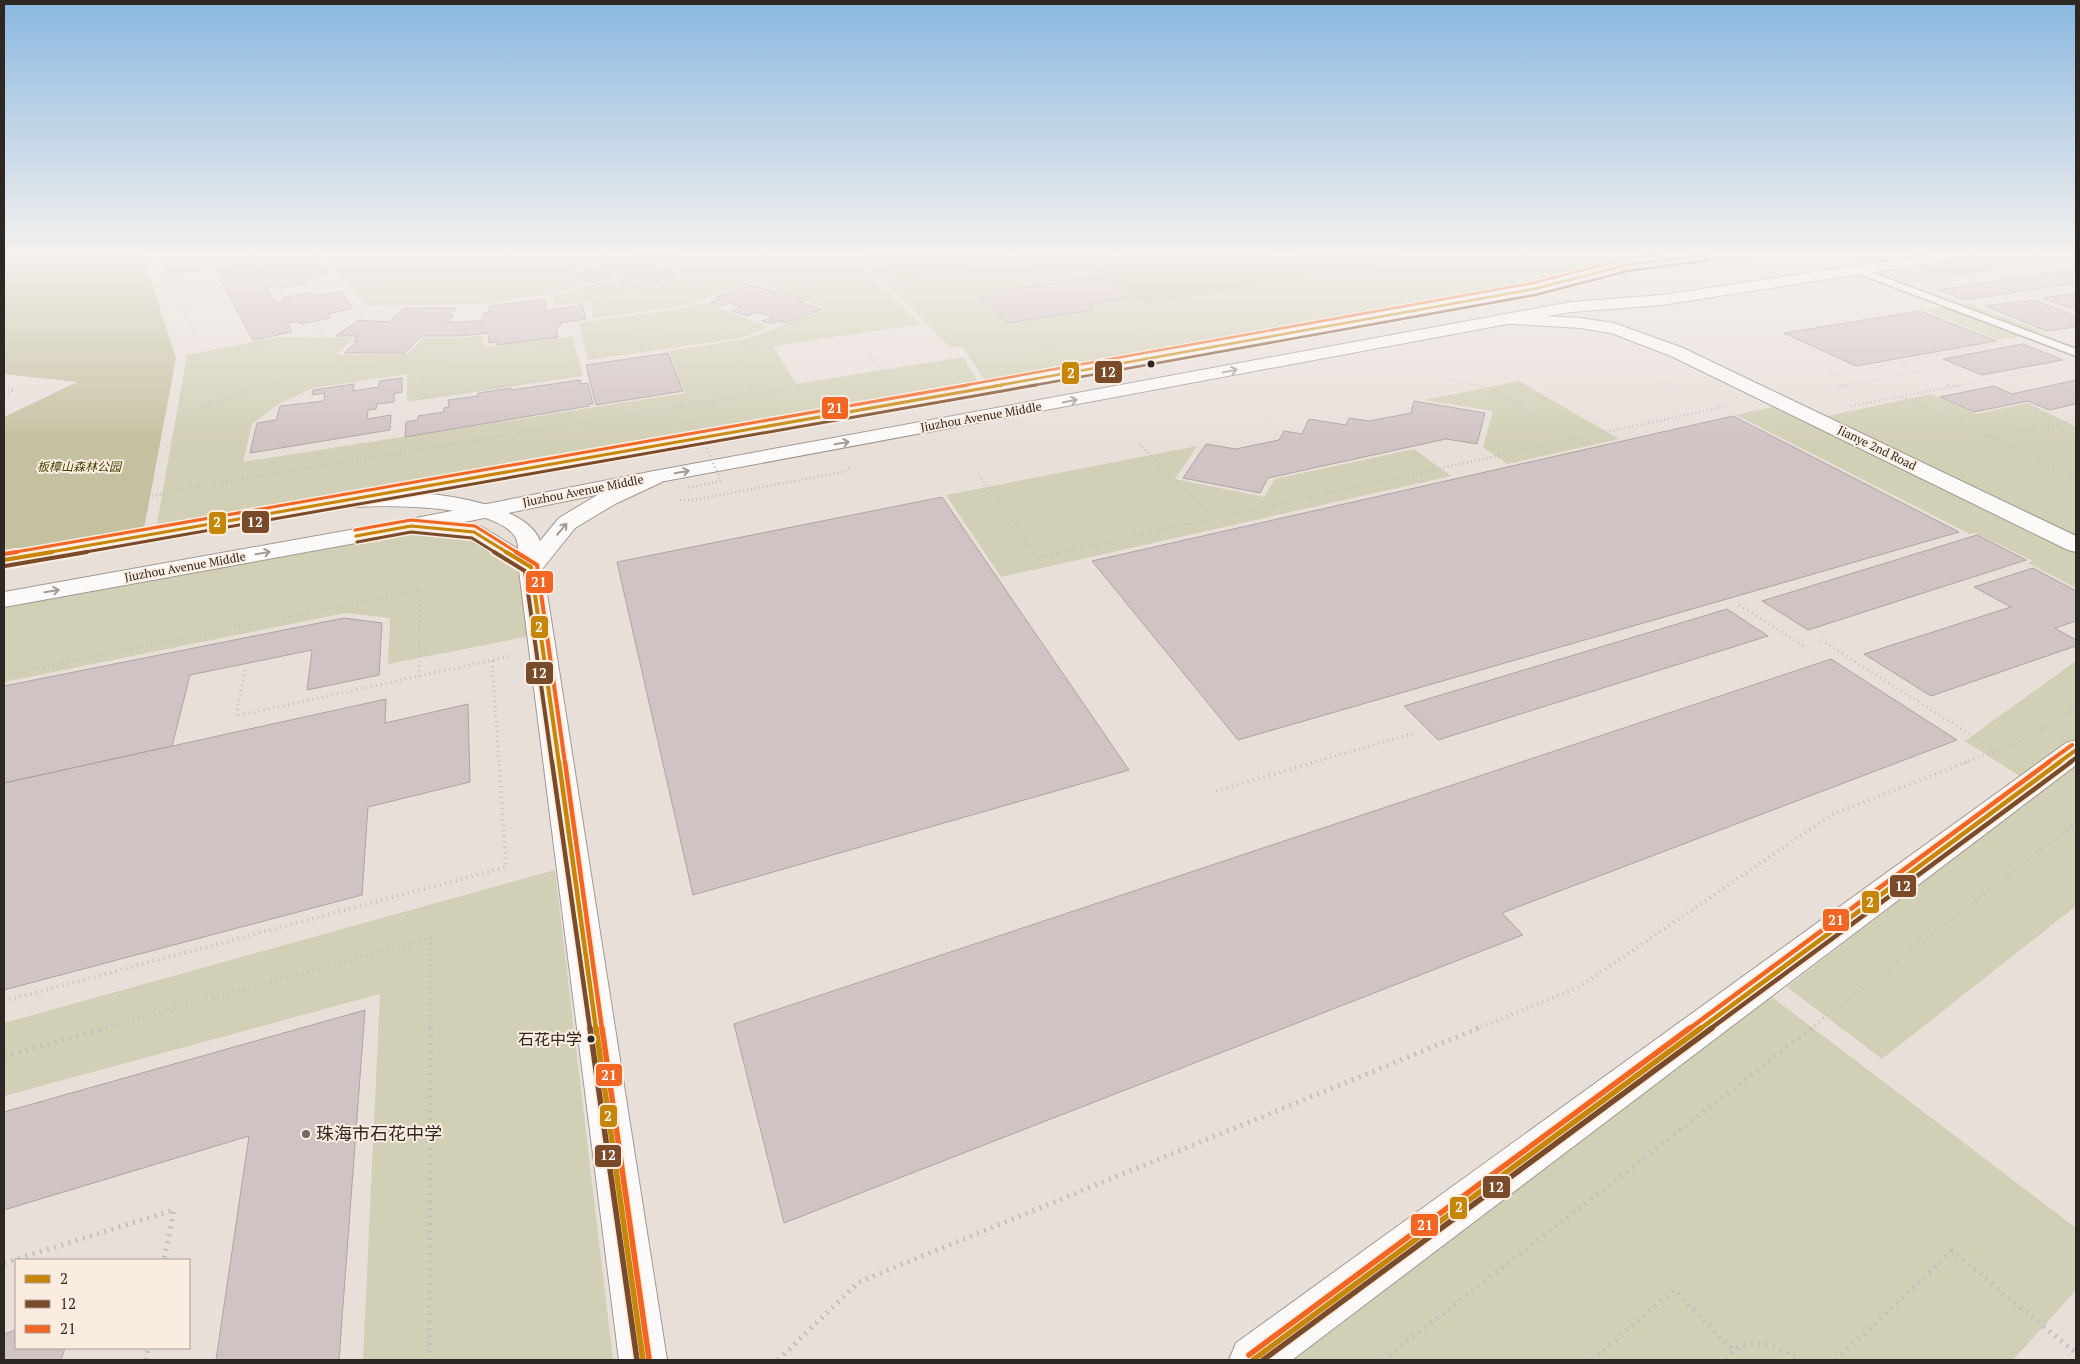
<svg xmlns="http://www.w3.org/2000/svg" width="2080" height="1364" viewBox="0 0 2080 1364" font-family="'PT Serif','Noto Sans SC',serif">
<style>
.green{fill:#d1cfb5}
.forest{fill:#c4c1a1}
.building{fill:#d1c2c3;stroke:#aca5a3}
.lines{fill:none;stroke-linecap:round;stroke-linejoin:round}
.lane-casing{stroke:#a09994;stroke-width:3}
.street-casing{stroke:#a09994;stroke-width:2}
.secondary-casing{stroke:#a09994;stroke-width:2}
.primary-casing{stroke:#a09994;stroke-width:2}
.path-far4{stroke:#c3c0be;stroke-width:2;stroke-dasharray:0.5 2.5;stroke-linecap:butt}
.path-far3{stroke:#c3c0be;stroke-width:2.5;stroke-dasharray:1 3;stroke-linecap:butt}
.path-far2{stroke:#c3c0be;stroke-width:3;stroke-dasharray:1 4;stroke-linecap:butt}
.path-far1{stroke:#c3c0be;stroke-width:4;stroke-dasharray:1 4.5;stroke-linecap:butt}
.path{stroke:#c3c0be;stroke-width:5;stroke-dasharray:2 5.5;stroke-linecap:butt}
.lane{fill:#fcfaf9;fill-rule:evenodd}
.street{fill:#fcfaf9;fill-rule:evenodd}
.secondary{fill:#fcfaf9;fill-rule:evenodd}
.primary{fill:#fcfaf9;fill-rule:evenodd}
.path-bridge{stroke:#c3c0be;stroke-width:2.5;stroke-dasharray:1 3;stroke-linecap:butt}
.bus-1-far4-casing{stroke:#fbece0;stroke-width:5}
.bus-1-far3-casing{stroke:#fbece0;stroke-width:6}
.bus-1-far2-casing{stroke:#fbece0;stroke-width:8}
.bus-1-far1-casing{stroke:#fbece0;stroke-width:8}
.bus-1-casing{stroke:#fbece0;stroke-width:9}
.bus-2-far4-casing{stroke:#fbece0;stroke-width:5}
.bus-2-far3-casing{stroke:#fbece0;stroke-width:6}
.bus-2-far2-casing{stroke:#fbece0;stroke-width:8}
.bus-2-far1-casing{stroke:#fbece0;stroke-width:8}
.bus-2-casing{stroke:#fbece0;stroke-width:9}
.bus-3-far4-casing{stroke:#fbece0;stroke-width:5}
.bus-3-far3-casing{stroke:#fbece0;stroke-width:6}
.bus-3-far2-casing{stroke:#fbece0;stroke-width:8}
.bus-3-far1-casing{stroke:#fbece0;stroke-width:8}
.bus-3-casing{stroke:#fbece0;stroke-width:9}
.bus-1-far4{stroke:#c58609;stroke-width:2.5}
.bus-1-far3{stroke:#c58609;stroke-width:3}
.bus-1-far2{stroke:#c58609;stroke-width:4}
.bus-1-far1{stroke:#c58609;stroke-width:4.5}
.bus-1{stroke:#c58609;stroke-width:5.5}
.bus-2-far4{stroke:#7a4b2a;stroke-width:2.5}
.bus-2-far3{stroke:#7a4b2a;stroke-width:3}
.bus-2-far2{stroke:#7a4b2a;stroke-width:4}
.bus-2-far1{stroke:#7a4b2a;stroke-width:4.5}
.bus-2{stroke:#7a4b2a;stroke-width:5.5}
.bus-3-far4{stroke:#f26522;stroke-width:2.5}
.bus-3-far3{stroke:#f26522;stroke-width:3}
.bus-3-far2{stroke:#f26522;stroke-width:4}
.bus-3-far1{stroke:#f26522;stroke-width:4.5}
.bus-3{stroke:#f26522;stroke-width:5.5}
.oneway{stroke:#9f9c99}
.bus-dot{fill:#2e2824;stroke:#fbece0;stroke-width:2}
.poi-dot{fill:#6f6863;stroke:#fbece0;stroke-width:2}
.labels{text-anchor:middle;stroke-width:4;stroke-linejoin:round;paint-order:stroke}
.far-street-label{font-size:12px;fill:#2e2824;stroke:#fbece0}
.far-park-label{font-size:12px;font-style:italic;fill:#414200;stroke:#fbece0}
.near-bus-label{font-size:16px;fill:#2e2824;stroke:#fbece0;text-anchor:end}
.near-poi-label{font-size:18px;fill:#2e2824;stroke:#fbece0;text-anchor:start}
.line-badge{stroke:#fbece0;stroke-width:2}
.badge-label{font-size:14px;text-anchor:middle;font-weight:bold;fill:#fff}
</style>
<rect width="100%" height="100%" fill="#e8dfd9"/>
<path class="green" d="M 157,254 L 629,254 L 564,274 L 586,283 L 551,294 L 482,304 L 366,306 L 326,257 L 258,260 L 166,277 Z
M 694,254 C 707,254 722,258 734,254 L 849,254 L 921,324 L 773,346 L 796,384 L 963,357 L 980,385 L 156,529 L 187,355 L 277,337 L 353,338 L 336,355 L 407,354 L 424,338 L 461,338 L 482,335 L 484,347 L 572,336 L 583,376 L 407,402 L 407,374 L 313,388 L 277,405 L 252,424 L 243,462 L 685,393 L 669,351 L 746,339 L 826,309 L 757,281 L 683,306 L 593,318 L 591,301 L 555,306 L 553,296 L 609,280 L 633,290 L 684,273 L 663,263 Z
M 852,254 L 1458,254 L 1197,298 L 1460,254 L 1481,256 L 1494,254 L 1772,254 L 1534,288 L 989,387 L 962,346 L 951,348 L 901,298 Z
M 1913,254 L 2076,254 L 2076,257 L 1901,285 L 1848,265 Z
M 705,302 L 769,327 L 740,338 L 588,360 L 579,323 L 685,308 Z
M 1967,303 L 2044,332 L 1999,340 L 1924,310 Z
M 1519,381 L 1619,439 L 1507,464 L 1483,447 L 1493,411 L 1425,400 Z
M 1931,394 L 1976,414 L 2028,403 L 2076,427 L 2076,540 L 1823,417 Z
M 1781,405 L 2076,549 L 2076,588 L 2028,563 L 2033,561 L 1975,533 L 1970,534 L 1736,415 Z
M 1197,446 L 1175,479 L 1264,497 L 1275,479 L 1414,449 L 1451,476 L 1001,577 L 946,495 Z
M 405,530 L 468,536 L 518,571 L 530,636 L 388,664 L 390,618 L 345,613 L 4,682 L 4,604 Z
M 2076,661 L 2076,740 L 2021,777 L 1965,741 Z
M 2076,764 L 2076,906 L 1882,1059 L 1787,987 Z
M 555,870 L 613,1360 L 363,1360 L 380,994 L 4,1096 L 4,1023 Z
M 1772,997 L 2076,1228 L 2076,1290 L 2013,1360 L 1281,1360 Z"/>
<path class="forest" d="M 4,254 L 142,254 L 176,358 L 143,534 L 4,559 L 4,417 L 77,382 L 4,374 Z
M 872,254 L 1008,254 L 902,281 Z
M 1117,254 L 1268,254 L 1282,258 L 1303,254 L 1391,254 L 1405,260 L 1146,304 L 1095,267 L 1126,259 Z"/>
<path class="building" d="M 638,254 L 680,254 L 677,255 L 680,256 L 646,267 L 652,269 L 663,266 L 678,274 L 636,288 L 618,281 L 632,276 L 623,273 L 592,283 L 571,275 Z
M 1031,254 L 1102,254 L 1114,259 L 1056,274 L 1021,256 Z
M 317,260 L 329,275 L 304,280 L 306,283 L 277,289 L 275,286 L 266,288 L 276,303 L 284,302 L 282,298 L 312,292 L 316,296 L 341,291 L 353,308 L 328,314 L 330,318 L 300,324 L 298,321 L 287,323 L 292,332 L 253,340 L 215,270 L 251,263 L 255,271 L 264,269 L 262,266 L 292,261 L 294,264 Z
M 2076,269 L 2076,283 L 1965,300 L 1938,290 Z
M 1101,276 L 1129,297 L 1091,304 L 1092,310 L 1007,323 L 982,299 L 999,296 L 994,292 Z
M 752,285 L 774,292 L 779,290 L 806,300 L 800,302 L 822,309 L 786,323 L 779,321 L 771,324 L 762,321 L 773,317 L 758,312 L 747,316 L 732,311 L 742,307 L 730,303 L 720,306 L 710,303 L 721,299 L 716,297 Z
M 2076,293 L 2076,310 L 2042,298 Z
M 544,299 L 546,311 L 582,305 L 586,319 L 560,323 L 561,326 L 556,327 L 558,337 L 497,345 L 497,342 L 489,343 L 488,333 L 460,336 L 422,336 L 405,353 L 344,353 L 358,341 L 353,341 L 358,336 L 336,336 L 359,320 L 389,322 L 405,308 L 456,308 L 449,315 L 454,315 L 447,322 L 465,322 L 484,320 L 484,313 L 489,312 L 489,306 Z
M 2035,300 L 2076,316 L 2076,327 L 2046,331 L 1985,306 Z
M 1920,311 L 1996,341 L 1856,366 L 1784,333 Z
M 2023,344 L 2063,360 L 1982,375 L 1943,359 Z
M 668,353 L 683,391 L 596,405 L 586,365 Z
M 402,378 L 402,392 L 394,394 L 394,402 L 377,404 L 376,409 L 368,410 L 367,419 L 391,415 L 390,430 L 250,453 L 257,423 L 276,420 L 280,406 L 324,401 L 325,393 L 312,395 L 313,390 L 354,384 L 353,391 L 379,387 L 379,381 Z
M 580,380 L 581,384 L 588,383 L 593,404 L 589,404 L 589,406 L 405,437 L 406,422 L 418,420 L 418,416 L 444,412 L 444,408 L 449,407 L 448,400 L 478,396 L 478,393 L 511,388 L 512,390 Z
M 2076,380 L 2076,404 L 2049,410 L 2028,401 L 1974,412 L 1940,397 L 1994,386 L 2012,394 Z
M 1414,401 L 1485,413 L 1477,444 L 1446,439 L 1268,478 L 1260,493 L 1183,478 L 1206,444 L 1236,449 L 1279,440 L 1284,431 L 1302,434 L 1309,419 L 1346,425 L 1349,418 L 1369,421 L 1411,413 Z
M 1733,416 L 1959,532 L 1238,740 L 1092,561 Z
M 942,497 L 1129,770 L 693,895 L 617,562 Z
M 1977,535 L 2026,560 L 1808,630 L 1762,601 Z
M 2033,568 L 2076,591 L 2076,621 L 2055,628 L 2076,640 L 2076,646 L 1931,696 L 1864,654 L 2011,607 L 1974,587 Z
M 1727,609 L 1768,636 L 1438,740 L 1404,706 Z
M 344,618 L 382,623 L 379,675 L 307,690 L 312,650 L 190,675 L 172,746 L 4,783 L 4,686 Z
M 1831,659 L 1957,740 L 1502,913 L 1523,935 L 784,1223 L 734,1024 Z
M 386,699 L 385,723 L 468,704 L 470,782 L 368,807 L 362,895 L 4,990 L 4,783 Z
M 365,1010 L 339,1360 L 216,1360 L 249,1136 L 4,1210 L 4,1112 Z
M 16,1330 L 16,1348 L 65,1348 L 61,1360 L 4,1360 L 4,1334 Z"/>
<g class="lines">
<defs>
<path id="lane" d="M 1857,267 L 2076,349 L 2076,356 L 1854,272 L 1854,268 Z"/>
<path id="street" d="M 1505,314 L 1580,318 L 1614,323 L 1683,348 L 2076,536 L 2076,552 L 2068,550 L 1671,356 L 1611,333 L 1580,328 L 1499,323 L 1497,319 L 1499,315 Z
M 654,471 L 662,472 L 665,477 L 662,482 L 615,504 L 575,528 L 543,568 L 667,1360 L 619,1360 L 519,570 L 468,538 L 411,533 L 403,531 L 400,526 L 403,521 L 411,519 L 474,525 L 482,527 L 518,549 C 518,545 517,541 516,538 C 496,504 388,505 354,507 L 346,505 L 343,500 L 346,495 C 387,485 524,495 540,541 L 559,518 L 599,494 Z"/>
<path id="secondary" d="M 2076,740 L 2076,765 L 1292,1360 L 1229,1360 L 1236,1343 L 2066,743 Z"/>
<path id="primary" d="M 1678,254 L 1716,254 L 1714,257 L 1709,258 L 1628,269 L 1534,294 L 947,401 L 4,567 L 4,553 L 947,389 L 1533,284 L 1627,260 Z
M 1935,254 L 1969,254 L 1967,257 L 1962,258 L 1662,305 L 1571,312 L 654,483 L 411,533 L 4,607 L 4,592 L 411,519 L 654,471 L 1571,302 L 1662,295 Z"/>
</defs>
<use href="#lane" class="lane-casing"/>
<use href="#street" class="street-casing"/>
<use href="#secondary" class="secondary-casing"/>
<use href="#primary" class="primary-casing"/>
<path class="path-far4" d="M 163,254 L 202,356 L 323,333 L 317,324 L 382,311 L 335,255 L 264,257 L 171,274
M 523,254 L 545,273
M 785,254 L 852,331 L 883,373
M 867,254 L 961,347
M 1984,261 L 2032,254
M 898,283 L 1015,254
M 571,284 L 627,306 L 780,254
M 362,288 L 480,254
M 2030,295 L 2076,312
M 2001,299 L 2076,286
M 826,301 L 758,278 L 690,302 L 775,334 L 834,311
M 375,302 C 442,302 506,301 571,284 L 545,273 L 608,254
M 627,306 L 643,354
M 719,321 L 730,317
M 323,333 L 347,372
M 421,346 L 423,386
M 733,348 L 851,331
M 1898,363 L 1950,386
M 1830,375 L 1991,345
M 1442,378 L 1479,386
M 1658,384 L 1683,385
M 255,386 L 719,321 L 752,386
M 503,386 L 579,375 L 570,342
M 802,386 L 1297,304
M 1841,386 L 1954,365
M 1955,386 L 2051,368"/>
<path class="path-far3" d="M 423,385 L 423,398 L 511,385
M 751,385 L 756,394
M 1948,385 L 1952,387
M 1837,387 L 1848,385
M 4,389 L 14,390 L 4,396
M 1902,397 L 1990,437 L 2076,420
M 1851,406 L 1961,385
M 194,412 L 258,385
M 1991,437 L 2076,476
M 1574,439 L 1727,406
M 1139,444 L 1215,518
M 979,475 L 1035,553
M 680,500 L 693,500 L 843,472 L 850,468
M 4,531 L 183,489 L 809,385
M 1057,553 L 1574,439 L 1491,389 L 1473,385"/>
<path class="path-far2" d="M 1034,552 L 1038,557 L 1062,552
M 2066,571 L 2076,576
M 1739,605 L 1804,646
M 1821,640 L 1996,751
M 492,661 L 499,763
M 245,670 L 236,716 L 511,656
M 4,675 L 420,590 L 419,677
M 1311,763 L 1415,733
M 1964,763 L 2032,737 L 2076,706"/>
<path class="path-far1" d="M 1216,791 L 1315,762
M 4,1001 L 506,867 L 499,762
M 101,1029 L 430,938 L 430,1029
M 1476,1029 L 1579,987 L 1831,815 L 1967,762
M 1810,1029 L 2076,823"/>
<path class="path" d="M 4,1056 L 106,1028
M 4,1263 L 174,1210 L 164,1260
M 146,1360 L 148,1348
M 429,1360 L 430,1028
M 778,1360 L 859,1282 L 1479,1028
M 1383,1360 L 1812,1028
M 1592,1360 L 1674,1290 L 1733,1350
M 1727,1360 C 1744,1330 1777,1347 1800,1360
M 1836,1360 L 1952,1251 L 2076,1353"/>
<use href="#lane" class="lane"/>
<use href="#street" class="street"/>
<use href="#secondary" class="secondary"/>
<use href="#primary" class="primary"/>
<path class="path-bridge" d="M 665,426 L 695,421 L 721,481 L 686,488"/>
<defs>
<path id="bus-1-far4" d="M 995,386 L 1534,289 L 1627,265 L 1709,254"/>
<path id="bus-1-far3" d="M 356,536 L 411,526 L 474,532 L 508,553
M 45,553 L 1002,385"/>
<path id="bus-1-far2" d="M 506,552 L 531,567 L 559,763
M 4,560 L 52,552
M 2058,763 L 2076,750"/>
<path id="bus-1-far1" d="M 559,762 L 596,1029
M 1700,1029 L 2060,762"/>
<path id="bus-1" d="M 596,1028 L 643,1360
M 1253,1360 L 1701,1028"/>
<path id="bus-2-far4" d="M 1030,386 L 1535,295 L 1628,271 L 1710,260"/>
<path id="bus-2-far3" d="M 357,542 L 411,532 L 472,538 L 496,553
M 80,553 L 1036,385"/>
<path id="bus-2-far2" d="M 494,552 L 525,571 L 552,763
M 5,566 L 87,552
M 2069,763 L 2076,758"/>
<path id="bus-2-far1" d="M 552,762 L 590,1029
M 1710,1029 L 2071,762"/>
<path id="bus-2" d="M 590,1028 L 637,1360
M 1263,1360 L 1712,1028"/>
<path id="bus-3-far4" d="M 961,386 L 1533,283 L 1625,259 L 1664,254"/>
<path id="bus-3-far3" d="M 355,530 L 411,520 L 475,526 L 518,553
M 10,553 L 968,385"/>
<path id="bus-3-far2" d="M 516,552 L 537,565 L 565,763
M 4,554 L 17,552
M 2047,763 L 2072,745"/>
<path id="bus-3-far1" d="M 565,762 L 602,1029
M 1689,1029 L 2049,762"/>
<path id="bus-3" d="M 602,1028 L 649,1359
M 1249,1355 L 1690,1028"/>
</defs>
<use href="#bus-1-far4" class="bus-1-far4-casing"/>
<use href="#bus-1-far3" class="bus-1-far3-casing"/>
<use href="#bus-1-far2" class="bus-1-far2-casing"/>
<use href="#bus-1-far1" class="bus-1-far1-casing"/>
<use href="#bus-1" class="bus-1-casing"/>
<use href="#bus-2-far4" class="bus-2-far4-casing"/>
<use href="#bus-2-far3" class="bus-2-far3-casing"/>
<use href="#bus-2-far2" class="bus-2-far2-casing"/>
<use href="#bus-2-far1" class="bus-2-far1-casing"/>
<use href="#bus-2" class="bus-2-casing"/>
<use href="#bus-3-far4" class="bus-3-far4-casing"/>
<use href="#bus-3-far3" class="bus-3-far3-casing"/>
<use href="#bus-3-far2" class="bus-3-far2-casing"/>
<use href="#bus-3-far1" class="bus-3-far1-casing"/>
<use href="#bus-3" class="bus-3-casing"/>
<use href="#bus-1-far4" class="bus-1-far4"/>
<use href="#bus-1-far3" class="bus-1-far3"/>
<use href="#bus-1-far2" class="bus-1-far2"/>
<use href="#bus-1-far1" class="bus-1-far1"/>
<use href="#bus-1" class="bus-1"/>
<use href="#bus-2-far4" class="bus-2-far4"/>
<use href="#bus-2-far3" class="bus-2-far3"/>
<use href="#bus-2-far2" class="bus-2-far2"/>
<use href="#bus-2-far1" class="bus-2-far1"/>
<use href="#bus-2" class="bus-2"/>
<use href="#bus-3-far4" class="bus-3-far4"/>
<use href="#bus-3-far3" class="bus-3-far3"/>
<use href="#bus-3-far2" class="bus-3-far2"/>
<use href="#bus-3-far1" class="bus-3-far1"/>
<use href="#bus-3" class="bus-3"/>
</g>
<defs><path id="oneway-shaft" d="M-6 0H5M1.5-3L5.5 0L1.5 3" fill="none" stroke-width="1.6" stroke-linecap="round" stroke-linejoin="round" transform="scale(1.25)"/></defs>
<g class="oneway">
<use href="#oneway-shaft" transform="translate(1230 371) rotate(-11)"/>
<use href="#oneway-shaft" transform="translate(1070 401) rotate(-11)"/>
<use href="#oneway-shaft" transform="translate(842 443) rotate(-10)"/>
<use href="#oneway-shaft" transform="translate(682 472) rotate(-10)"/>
<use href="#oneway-shaft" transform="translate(562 529) rotate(-50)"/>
<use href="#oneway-shaft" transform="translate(263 553) rotate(-10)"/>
<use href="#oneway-shaft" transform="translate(52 591) rotate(-10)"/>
</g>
<linearGradient id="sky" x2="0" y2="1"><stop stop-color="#8ab8e0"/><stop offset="0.57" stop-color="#f5f1ee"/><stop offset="1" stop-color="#f5f1ee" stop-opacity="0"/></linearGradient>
<rect width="2080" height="445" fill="url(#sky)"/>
<g class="bus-dot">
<circle cx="1151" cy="364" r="4.5"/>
<circle cx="591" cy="1039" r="4.5"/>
</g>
<circle class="poi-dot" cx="306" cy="1134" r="5"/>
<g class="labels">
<g class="far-street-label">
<text transform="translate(981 417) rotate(-10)" y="4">Jiuzhou Avenue Middle</text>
<text transform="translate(1877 448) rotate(26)" y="4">Jianye 2nd Road</text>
<text transform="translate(583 491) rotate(-11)" y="4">Jiuzhou Avenue Middle</text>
<text transform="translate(185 567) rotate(-10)" y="4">Jiuzhou Avenue Middle</text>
</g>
<g class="far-park-label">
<text x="79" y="471">板樟山森林公园</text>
</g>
<g class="near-bus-label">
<text x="582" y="1045">石花中学</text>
</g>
<g class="near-poi-label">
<text x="316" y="1140">珠海市石花中学</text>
</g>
</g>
<g class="line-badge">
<rect x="1094" y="360" width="29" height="24" rx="5" fill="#7a4b2a"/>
<rect x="1061" y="361" width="19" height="24" rx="5" fill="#c58609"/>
<rect x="821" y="396" width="28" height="24" rx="5" fill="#f26522"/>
<rect x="241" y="510" width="29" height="24" rx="5" fill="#7a4b2a"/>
<rect x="208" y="511" width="19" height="24" rx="5" fill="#c58609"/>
<rect x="525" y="570" width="29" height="24" rx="5" fill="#f26522"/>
<rect x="530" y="615" width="19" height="24" rx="5" fill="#c58609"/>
<rect x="525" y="661" width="29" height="24" rx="5" fill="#7a4b2a"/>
<rect x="1889" y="874" width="28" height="24" rx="5" fill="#7a4b2a"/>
<rect x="1861" y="890" width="19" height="24" rx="5" fill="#c58609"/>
<rect x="1822" y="908" width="28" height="24" rx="5" fill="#f26522"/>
<rect x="595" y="1063" width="28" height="24" rx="5" fill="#f26522"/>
<rect x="599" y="1104" width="19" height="24" rx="5" fill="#c58609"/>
<rect x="594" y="1144" width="28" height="24" rx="5" fill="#7a4b2a"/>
<rect x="1482" y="1175" width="29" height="24" rx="5" fill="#7a4b2a"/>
<rect x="1449" y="1196" width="19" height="24" rx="5" fill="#c58609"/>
<rect x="1410" y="1213" width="29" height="24" rx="5" fill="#f26522"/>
</g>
<g class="badge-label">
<text x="1108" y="377">12</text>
<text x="1071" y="378">2</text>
<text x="835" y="413">21</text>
<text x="255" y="527">12</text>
<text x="217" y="527">2</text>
<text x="539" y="587">21</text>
<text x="539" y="632">2</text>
<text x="539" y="678">12</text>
<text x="1903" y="891">12</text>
<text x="1870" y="907">2</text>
<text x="1836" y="925">21</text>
<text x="609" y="1080">21</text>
<text x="608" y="1121">2</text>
<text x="608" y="1160">12</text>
<text x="1496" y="1192">12</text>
<text x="1459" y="1212">2</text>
<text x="1425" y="1230">21</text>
</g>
<rect width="2080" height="1364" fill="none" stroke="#2e2824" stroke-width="10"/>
<rect x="15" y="1259" width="175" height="90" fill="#fbece0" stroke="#a99e95"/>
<rect x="25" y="1275" width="25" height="8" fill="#c58609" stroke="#a99e95"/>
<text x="60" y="1284" font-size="15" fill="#2e2824">2</text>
<rect x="25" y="1300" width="25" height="8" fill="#7a4b2a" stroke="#a99e95"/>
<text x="60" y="1309" font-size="15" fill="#2e2824">12</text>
<rect x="25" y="1325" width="25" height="8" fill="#f26522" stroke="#a99e95"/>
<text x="60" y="1334" font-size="15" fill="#2e2824">21</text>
</svg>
